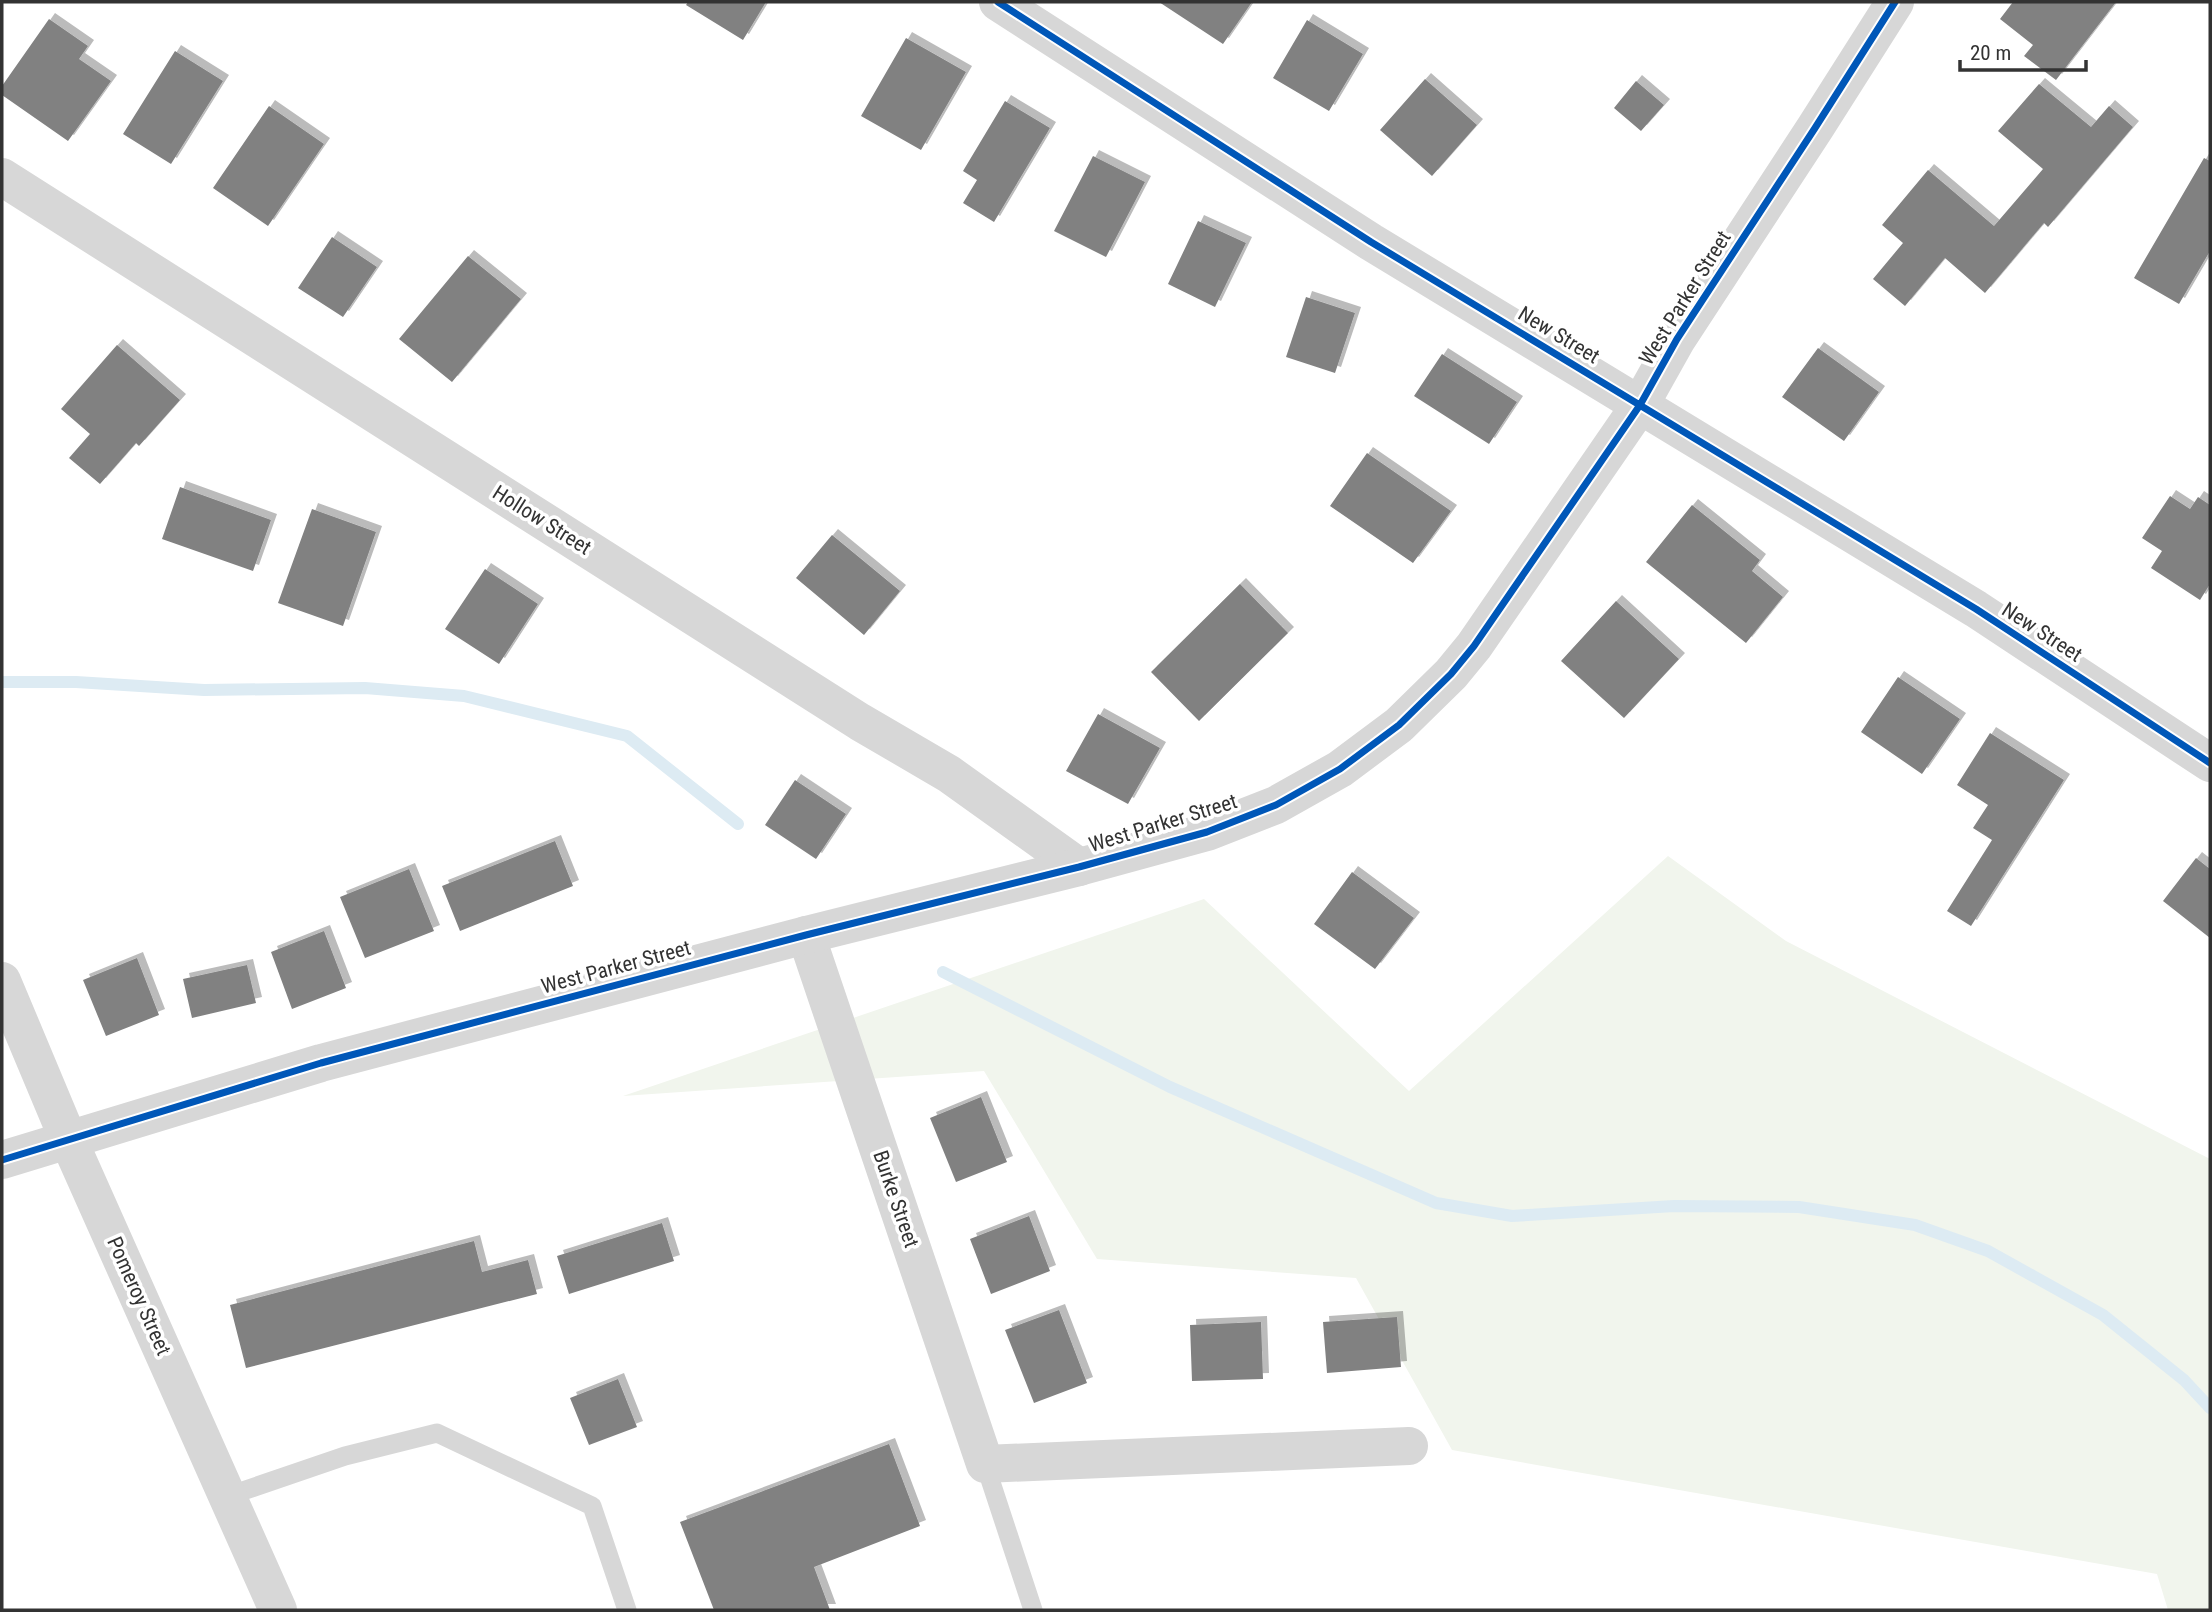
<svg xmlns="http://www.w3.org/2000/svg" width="2212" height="1612" viewBox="0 0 2212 1612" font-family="'Roboto Condensed',sans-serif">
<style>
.green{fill:#f1f5ed}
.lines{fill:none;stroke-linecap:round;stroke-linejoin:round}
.stream{stroke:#ddebf3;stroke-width:12}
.building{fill:#818181;filter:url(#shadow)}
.service{stroke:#d7d7d7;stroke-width:19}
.minor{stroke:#d7d7d7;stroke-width:38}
.tertiary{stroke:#d7d7d7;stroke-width:38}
.cycleway-casing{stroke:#fff;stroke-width:11}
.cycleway{stroke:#0057b8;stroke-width:7}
.labels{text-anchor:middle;stroke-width:7;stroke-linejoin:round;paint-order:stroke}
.street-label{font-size:21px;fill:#333;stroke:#fff}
</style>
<defs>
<filter id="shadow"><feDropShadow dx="6" dy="-6" stdDeviation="0" flood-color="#0004"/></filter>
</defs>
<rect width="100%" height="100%" fill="#fff"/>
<path class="green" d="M 1668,856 L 1786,941 L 2210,1159 L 2210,1610 L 2168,1610 L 2157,1574 L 1452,1450 L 1356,1278 L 1097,1259 L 984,1071 L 623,1096 L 1204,899 L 1409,1091 Z"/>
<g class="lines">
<path class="stream" d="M 2,682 L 76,682 L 204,690 L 365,688 L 464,696 L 627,736 L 738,824
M 943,972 L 1170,1087 L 1436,1203 L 1512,1216 L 1674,1206 L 1799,1207 L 1915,1225 L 1988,1251 L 2103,1315 L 2184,1380 L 2210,1408"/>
</g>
<path class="building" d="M 688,2 L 766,2 L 743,40 L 686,5 Z
M 1159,2 L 1252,2 L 1223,44 Z
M 2013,2 L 2116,2 L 2056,80 L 2024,56 L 2033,45 L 2000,19 Z
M 49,19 L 88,46 L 79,59 L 111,81 L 68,141 L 2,95 L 2,86 Z
M 1307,20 L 1363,54 L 1329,111 L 1273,78 Z
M 906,38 L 966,72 L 921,150 L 861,116 Z
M 175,51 L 223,81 L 171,164 L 123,134 Z
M 1425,79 L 1477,125 L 1432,176 L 1380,130 Z
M 1636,81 L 1664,105 L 1641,131 L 1614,108 Z
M 2039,84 L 2091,127 L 2109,106 L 2133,127 L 2048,227 L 2044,223 L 1985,293 L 1945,258 L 1905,306 L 1873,279 L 1903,243 L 1882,225 L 1928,170 L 1994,226 L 2043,169 L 1998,131 Z
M 1005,101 L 1050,128 L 994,222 L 963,203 L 977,180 L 963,171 Z
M 269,106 L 324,144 L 268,226 L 213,188 Z
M 1093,156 L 1145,182 L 1106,257 L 1054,231 Z
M 2204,158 L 2210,161 L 2210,251 L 2179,304 L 2134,278 Z
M 1198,221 L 1246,243 L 1215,307 L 1168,284 Z
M 332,237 L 377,267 L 343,317 L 298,288 Z
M 468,256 L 521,299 L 452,382 L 399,339 Z
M 1306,297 L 1355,313 L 1335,373 L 1286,357 Z
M 117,345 L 180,400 L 139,446 L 136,443 L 100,484 L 69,458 L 90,434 L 61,409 Z
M 1818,348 L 1879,392 L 1844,441 L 1782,397 Z
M 1442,354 L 1517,402 L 1489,444 L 1414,396 Z
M 1367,453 L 1451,511 L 1413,563 L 1330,506 Z
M 180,487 L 271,520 L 253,571 L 162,539 Z
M 2170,496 L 2190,509 L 2198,497 L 2210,505 L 2210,584 L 2200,600 L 2151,568 L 2162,551 L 2142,538 Z
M 1692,505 L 1760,560 L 1752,571 L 1783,597 L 1746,643 L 1646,562 Z
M 312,509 L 376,532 L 343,626 L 278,603 Z
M 832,535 L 900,591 L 864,635 L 796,578 Z
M 485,569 L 538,604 L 499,664 L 445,629 Z
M 1240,584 L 1288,633 L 1199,721 L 1151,672 Z
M 1616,601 L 1679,659 L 1624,718 L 1561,661 Z
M 1898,677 L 1960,719 L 1922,774 L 1861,732 Z
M 1098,714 L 1160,748 L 1128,804 L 1066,771 Z
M 1990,733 L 2064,780 L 1971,926 L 1947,911 L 1992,840 L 1973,828 L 1988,805 L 1957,785 Z
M 795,780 L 846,814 L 816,859 L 765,825 Z
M 555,841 L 573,886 L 460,931 L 442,886 Z
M 2196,858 L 2210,869 L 2210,938 L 2163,901 Z
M 409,869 L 434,931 L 365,958 L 340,897 Z
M 1352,872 L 1414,918 L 1375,969 L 1314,924 Z
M 324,931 L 346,988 L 292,1009 L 271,952 Z
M 137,958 L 159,1015 L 106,1036 L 83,980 Z
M 247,965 L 256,1003 L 192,1018 L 183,979 Z
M 981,1097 L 1007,1162 L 956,1182 L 930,1118 Z
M 1029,1216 L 1050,1271 L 991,1294 L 970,1239 Z
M 662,1223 L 674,1261 L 569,1294 L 557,1256 Z
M 474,1241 L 482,1272 L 528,1260 L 537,1294 L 246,1368 L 230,1305 Z
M 1059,1310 L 1087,1383 L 1034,1403 L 1005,1330 Z
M 1397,1317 L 1401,1367 L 1327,1373 L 1323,1322 Z
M 1261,1322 L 1263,1379 L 1192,1381 L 1190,1325 Z
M 618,1379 L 637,1427 L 589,1445 L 570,1398 Z
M 889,1444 L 920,1526 L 814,1567 L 830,1610 L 714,1610 L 680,1522 Z"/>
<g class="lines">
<path class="service" d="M 985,1464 L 1033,1610
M 228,1496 L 345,1456 L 437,1433 L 592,1506 L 627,1610"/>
<path class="minor" d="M 998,2 L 1371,242 L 1976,609 L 2210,763
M 2,177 L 860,722 L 949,774 L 1079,867
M 806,935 L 985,1464 L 1409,1446"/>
<path class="tertiary" d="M 2,981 L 69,1141 L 278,1610
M 2,1160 L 321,1063 L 806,935 L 1079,867 L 1207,832 L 1276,805 L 1340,769 L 1399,725 L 1451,674 L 1474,646 L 1640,405 L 1677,339 L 1815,128 L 1895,2"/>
<defs>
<path id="cycleway" d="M 998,2 L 1371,242 L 1976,609 L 2210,763
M 2,1160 L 321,1063 L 806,935 L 1079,867 L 1207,832 L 1276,805 L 1340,769 L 1399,725 L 1451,674 L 1474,646 L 1640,405 L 1677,339 L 1815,128 L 1895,2"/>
</defs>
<use href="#cycleway" class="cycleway-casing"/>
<use href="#cycleway" class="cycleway"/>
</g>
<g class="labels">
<g class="street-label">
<text transform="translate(1685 298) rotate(-58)" y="7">West Parker Street</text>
<text transform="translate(1559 335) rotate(31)" y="7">New Street</text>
<text transform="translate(542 520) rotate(32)" y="7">Hollow Street</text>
<text transform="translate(2042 632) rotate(33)" y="7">New Street</text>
<text transform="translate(1163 823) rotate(-17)" y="7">West Parker Street</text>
<text transform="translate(616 967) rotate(-15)" y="7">West Parker Street</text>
<text transform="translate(896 1199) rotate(71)" y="7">Burke Street</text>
<text transform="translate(139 1296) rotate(66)" y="7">Pomeroy Street</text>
</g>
</g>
<rect width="2212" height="1612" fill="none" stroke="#333333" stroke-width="7"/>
<path d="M1960 60v10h126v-10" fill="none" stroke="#333333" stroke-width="3.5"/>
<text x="1970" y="60" font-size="21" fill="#333333" stroke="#ffffff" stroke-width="5" paint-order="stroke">20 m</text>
</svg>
